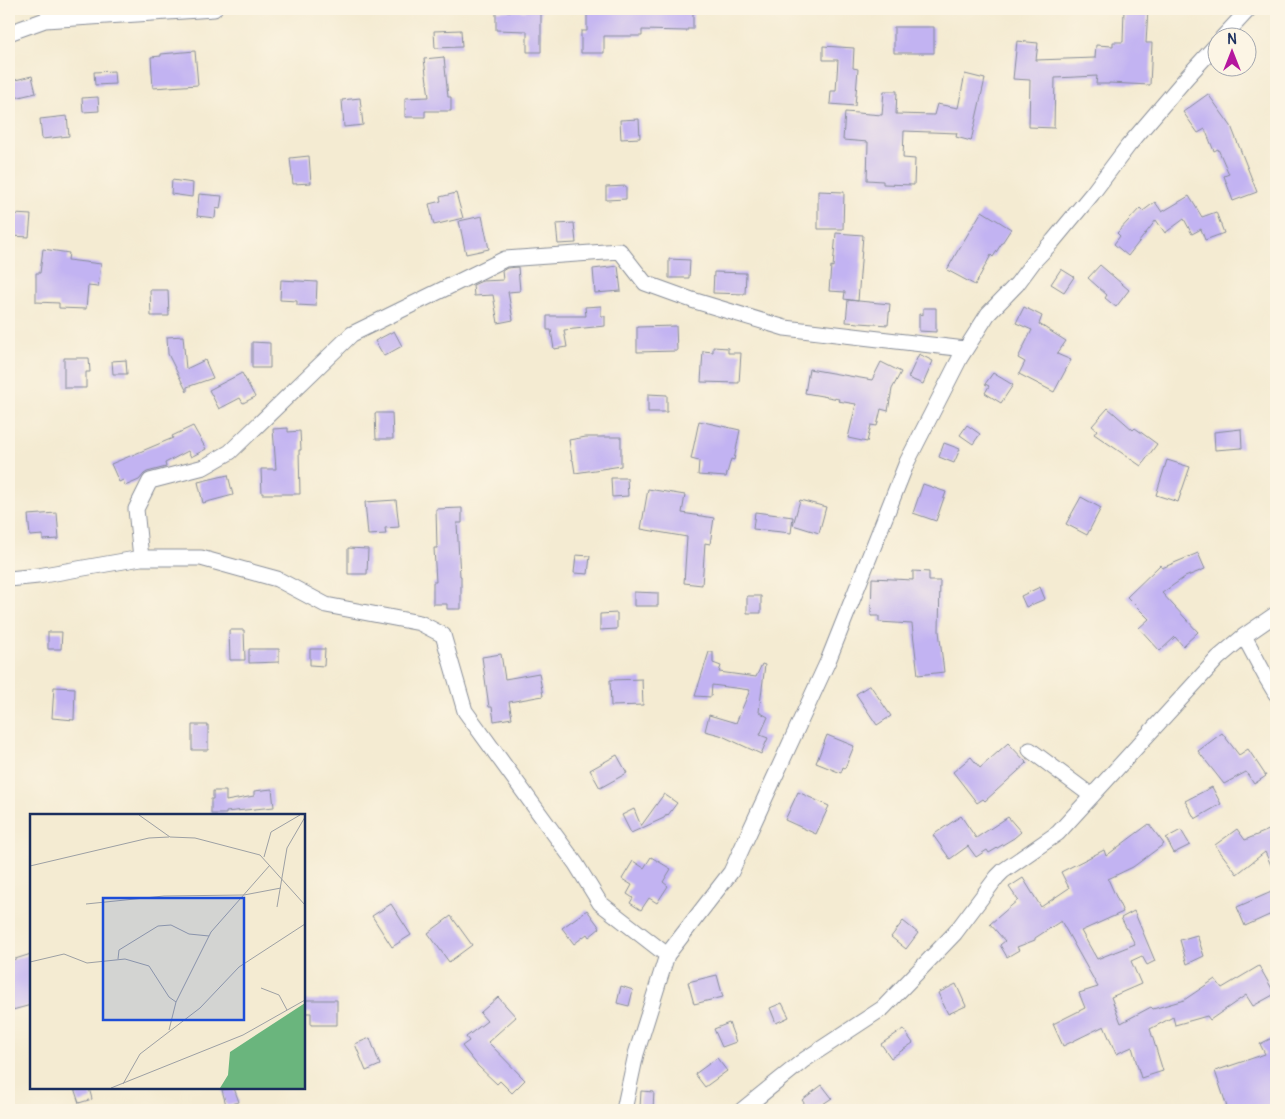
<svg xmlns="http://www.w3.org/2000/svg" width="1285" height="1119" viewBox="0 0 1285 1119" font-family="Pangolin,sans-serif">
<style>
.building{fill:#c2b3f2}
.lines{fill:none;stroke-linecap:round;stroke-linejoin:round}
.street-casing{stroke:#888d98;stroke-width:17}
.street{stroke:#fff;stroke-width:15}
.inset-road{fill:none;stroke:#9da0a4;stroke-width:1}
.view{fill:#1d4ed8;fill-opacity:0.15;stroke:#1d4ed8;stroke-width:2.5}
.inset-edge{fill:none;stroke:#1b2f5e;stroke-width:2.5}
</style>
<rect width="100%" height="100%" fill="#fcf5e5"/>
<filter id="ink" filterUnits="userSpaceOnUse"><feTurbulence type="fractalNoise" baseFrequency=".02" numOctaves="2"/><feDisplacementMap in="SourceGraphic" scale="10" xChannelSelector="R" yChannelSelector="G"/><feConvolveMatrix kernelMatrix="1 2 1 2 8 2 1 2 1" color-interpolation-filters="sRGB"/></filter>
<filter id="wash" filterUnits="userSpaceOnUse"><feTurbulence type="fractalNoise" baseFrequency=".0096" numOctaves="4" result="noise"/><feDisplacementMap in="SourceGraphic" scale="20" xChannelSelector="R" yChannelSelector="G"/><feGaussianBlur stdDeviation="1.12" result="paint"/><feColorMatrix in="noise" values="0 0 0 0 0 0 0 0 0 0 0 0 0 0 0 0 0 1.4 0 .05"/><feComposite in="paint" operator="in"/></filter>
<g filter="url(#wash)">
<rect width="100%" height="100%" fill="#f4ebd2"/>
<g id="blocks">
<path class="building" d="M 526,9 L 541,9 L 541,52 L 527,52 L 527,31 L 496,30 L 496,11 L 526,11 Z
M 587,9 L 693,11 L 693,29 L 687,29 L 687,31 L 642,30 L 642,36 L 604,36 L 604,53 L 581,53 L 581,31 L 587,31 Z
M 1124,9 L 1148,9 L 1146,43 L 1152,43 L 1150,85 L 1109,83 L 1109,84 L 1096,84 L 1097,76 L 1055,78 L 1054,128 L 1029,127 L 1030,80 L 1013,79 L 1017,41 L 1038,43 L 1036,60 L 1095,58 L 1096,45 L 1113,46 L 1113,42 L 1123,42 Z
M 894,27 L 934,27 L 934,53 L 894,53 Z
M 461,30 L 462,47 L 435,48 L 434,31 Z
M 823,46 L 854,48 L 853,68 L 858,69 L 855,106 L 830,104 L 831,91 L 836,91 L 838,60 L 823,60 Z
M 195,51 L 198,85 L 153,88 L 151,57 L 161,56 L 161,54 Z
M 444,57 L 448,97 L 451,97 L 451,111 L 425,111 L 425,117 L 405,117 L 405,98 L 429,97 L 424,59 Z
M 114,71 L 115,84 L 95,85 L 94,72 Z
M 965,74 L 985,79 L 971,141 L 956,137 L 957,133 L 904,131 L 903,158 L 915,159 L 914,185 L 883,184 L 883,181 L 867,180 L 868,142 L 843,140 L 845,112 L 882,115 L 884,91 L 897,91 L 896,114 L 934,115 L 937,104 L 958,108 Z
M 32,76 L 36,93 L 15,98 L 11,81 Z
M 1208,94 L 1231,126 L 1257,192 L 1233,201 L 1224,176 L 1229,174 L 1218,149 L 1214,151 L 1205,129 L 1198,133 L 1183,112 Z
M 98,97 L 99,111 L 83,112 L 82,98 Z
M 360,98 L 363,125 L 344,127 L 342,100 Z
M 67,116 L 69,136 L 42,139 L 40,119 Z
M 639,119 L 640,138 L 621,139 L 620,120 Z
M 309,156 L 311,183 L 293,184 L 290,158 Z
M 172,180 L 193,183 L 192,197 L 171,194 Z
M 626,186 L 626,199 L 606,200 L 606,187 Z
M 818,191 L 844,192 L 843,229 L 818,229 Z
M 456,193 L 463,218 L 434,225 L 429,204 L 441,201 L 440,197 Z
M 199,194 L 222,196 L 220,209 L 216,208 L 215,218 L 197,216 Z
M 1189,196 L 1202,217 L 1216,212 L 1224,233 L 1205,240 L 1201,229 L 1192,234 L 1184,219 L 1165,233 L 1156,220 L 1128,256 L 1114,244 L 1120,236 L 1117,233 L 1140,208 L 1143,211 L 1155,202 L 1162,212 Z
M 982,211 L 1011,229 L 993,257 L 991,255 L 975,285 L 947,270 L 957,252 Z
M 14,214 L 31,215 L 29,237 L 12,236 Z
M 482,216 L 489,249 L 466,254 L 459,221 Z
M 574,223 L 576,243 L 558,244 L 556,224 Z
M 836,233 L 863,235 L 858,301 L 844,299 L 845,292 L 829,291 L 831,266 L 833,267 Z
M 43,249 L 69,253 L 68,260 L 101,264 L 98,287 L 88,286 L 86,309 L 59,308 L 59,303 L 36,302 L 36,273 L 40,273 Z
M 669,259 L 690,260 L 689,278 L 669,278 Z
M 1100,265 L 1129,290 L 1116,307 L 1105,298 L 1107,295 L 1088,278 Z
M 618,266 L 621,291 L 595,293 L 593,269 Z
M 518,267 L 520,291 L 508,292 L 513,320 L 498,323 L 493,295 L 474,296 L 473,285 L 482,281 L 503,280 L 502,271 L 507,268 Z
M 1061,269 L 1074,277 L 1064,292 L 1051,284 Z
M 714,272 L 746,273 L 745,294 L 713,293 Z
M 281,280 L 317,282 L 316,306 L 297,305 L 297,301 L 280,300 Z
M 150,290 L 168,290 L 169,316 L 151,316 Z
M 848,300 L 890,304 L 888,325 L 846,322 Z
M 601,306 L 601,316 L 605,316 L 605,326 L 564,330 L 567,347 L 554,349 L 551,330 L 547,330 L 547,316 L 586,316 L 585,307 Z
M 1024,307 L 1042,316 L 1039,324 L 1066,341 L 1057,354 L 1071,360 L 1054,392 L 1019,374 L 1025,362 L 1018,358 L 1032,330 L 1016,323 Z
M 923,308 L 936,308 L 936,332 L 919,331 L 919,314 L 923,315 Z
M 676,326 L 677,351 L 637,352 L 637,327 Z
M 394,331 L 402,346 L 384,356 L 375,341 Z
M 183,336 L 186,369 L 205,360 L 213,378 L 187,387 L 187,392 L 168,354 L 167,337 Z
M 252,342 L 270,343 L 270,368 L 252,368 Z
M 713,347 L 728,348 L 728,353 L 741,353 L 739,383 L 701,382 L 703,351 L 713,352 Z
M 919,354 L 933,361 L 923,384 L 908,378 Z
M 64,358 L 89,358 L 90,372 L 86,372 L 86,388 L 64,388 Z
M 126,360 L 127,374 L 113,374 L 112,361 Z
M 881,362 L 901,372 L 892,389 L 888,411 L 881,409 L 877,426 L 871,425 L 867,442 L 848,438 L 856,404 L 838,401 L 839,399 L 805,393 L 809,369 L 872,380 Z
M 242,373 L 255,397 L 243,403 L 240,398 L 219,409 L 209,390 Z
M 993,373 L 1013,385 L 1001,403 L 985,393 L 989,386 L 985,384 Z
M 648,394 L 667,395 L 667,412 L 648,412 Z
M 1108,408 L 1133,430 L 1135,428 L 1157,444 L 1141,466 L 1094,434 L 1097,430 L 1092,426 Z
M 375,413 L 392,413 L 393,439 L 376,439 Z
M 699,421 L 740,430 L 734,460 L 731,459 L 726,477 L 698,475 L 699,461 L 691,459 Z
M 967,425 L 980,434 L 973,444 L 960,435 Z
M 193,426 L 206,449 L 191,457 L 188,451 L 165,463 L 166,467 L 147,472 L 144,474 L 139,480 L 125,486 L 123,480 L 119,482 L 111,464 L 173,438 L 172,436 Z
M 288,428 L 288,432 L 300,431 L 301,450 L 299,450 L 300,494 L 262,494 L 261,469 L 276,469 L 273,429 Z
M 1241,429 L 1242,448 L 1215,450 L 1214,432 Z
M 586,437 L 621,437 L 621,466 L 575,473 L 573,460 L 572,460 L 569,440 Z
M 944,443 L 960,449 L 954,463 L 939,457 Z
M 1167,460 L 1190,467 L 1178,502 L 1156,495 Z
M 228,475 L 233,495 L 203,503 L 198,482 Z
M 611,478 L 627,478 L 628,496 L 612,497 Z
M 923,484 L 946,492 L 936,521 L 913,513 Z
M 648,489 L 685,495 L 682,513 L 714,518 L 710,544 L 705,543 L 702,585 L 684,583 L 687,537 L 641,529 Z
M 1081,497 L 1101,508 L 1087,535 L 1066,524 Z
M 396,500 L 399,527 L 385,528 L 386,534 L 368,535 L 365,502 Z
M 800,500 L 826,507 L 819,533 L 793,525 Z
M 462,508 L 462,523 L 457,523 L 460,576 L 461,576 L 461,609 L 447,609 L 447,604 L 433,604 L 433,582 L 436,582 L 434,548 L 437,548 L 436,509 Z
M 755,512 L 793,517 L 791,533 L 753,529 Z
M 57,513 L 59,539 L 43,540 L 43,535 L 30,536 L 28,515 Z
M 348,548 L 368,549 L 367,574 L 348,574 Z
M 1198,553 L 1205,569 L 1185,577 L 1162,593 L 1198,632 L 1183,646 L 1175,637 L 1160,651 L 1139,628 L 1149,619 L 1127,597 L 1160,565 L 1162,568 Z
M 576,555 L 590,556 L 588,574 L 574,573 Z
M 913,571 L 929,572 L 929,581 L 940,581 L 939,631 L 944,672 L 918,675 L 912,624 L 879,622 L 879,616 L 871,616 L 872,578 L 913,580 Z
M 1040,587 L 1045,599 L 1026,607 L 1021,596 Z
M 634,592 L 658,593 L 658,606 L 634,606 Z
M 747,596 L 761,596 L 761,613 L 747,613 Z
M 617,613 L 617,629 L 600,630 L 600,614 Z
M 229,630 L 244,630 L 245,660 L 230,660 Z
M 48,632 L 62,632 L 61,649 L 48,649 Z
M 249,649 L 279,649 L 279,662 L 249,663 Z
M 310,649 L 325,649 L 324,666 L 310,665 Z
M 709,652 L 713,652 L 713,663 L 721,666 L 719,672 L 756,677 L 762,664 L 765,665 L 759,712 L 768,717 L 760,735 L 768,738 L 761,754 L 720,735 L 705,731 L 709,715 L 736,723 L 750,690 L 712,685 L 711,697 L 695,696 Z
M 501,654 L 505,679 L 539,673 L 543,696 L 509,702 L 512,718 L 494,721 L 492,707 L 489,707 L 482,657 Z
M 642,679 L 643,705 L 611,706 L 610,680 Z
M 870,685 L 891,716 L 877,725 L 856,694 Z
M 54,687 L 75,688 L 74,720 L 52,718 Z
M 192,725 L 208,725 L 208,750 L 192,750 Z
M 1222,733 L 1239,755 L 1248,749 L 1266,776 L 1254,784 L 1246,772 L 1224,784 L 1198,751 Z
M 827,735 L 854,746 L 845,768 L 843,767 L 841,773 L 816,763 Z
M 1008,743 L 1027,763 L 985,801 L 983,799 L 977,803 L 953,772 L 971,757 L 980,768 Z
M 617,755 L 627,773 L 600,788 L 590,770 Z
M 1212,787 L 1221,804 L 1195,819 L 1185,801 Z
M 272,789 L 274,807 L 226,812 L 226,814 L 211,814 L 211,799 L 213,799 L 213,791 L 226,791 L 226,801 L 254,796 L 254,791 Z
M 798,792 L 829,806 L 816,834 L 785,820 Z
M 664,794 L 677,803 L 668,815 L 667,814 L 664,818 L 631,833 L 622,815 L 634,809 L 641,826 Z
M 961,816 L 976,838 L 1008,817 L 1021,832 L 1014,838 L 989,853 L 987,850 L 976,857 L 968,846 L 950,859 L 933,835 Z
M 1149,824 L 1164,844 L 1133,867 L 1108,879 L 1123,912 L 1081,931 L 1097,959 L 1135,944 L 1121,918 L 1134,911 L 1155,961 L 1147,965 L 1142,956 L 1131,961 L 1141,984 L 1111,997 L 1121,1023 L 1151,1007 L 1153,1009 L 1184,1000 L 1215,979 L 1222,988 L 1259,966 L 1275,994 L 1253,1006 L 1246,995 L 1210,1020 L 1207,1016 L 1175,1025 L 1173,1017 L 1150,1029 L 1163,1071 L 1141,1078 L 1132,1047 L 1116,1054 L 1104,1026 L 1063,1046 L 1053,1024 L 1085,1008 L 1079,993 L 1098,987 L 1061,921 L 1035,938 L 1035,940 L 1017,947 L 1019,950 L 1007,957 L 1000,945 L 1005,941 L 990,924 L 1018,900 L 1009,887 L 1023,878 L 1041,907 L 1069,888 L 1061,872 L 1104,850 L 1106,856 Z
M 1276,827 L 1276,876 L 1265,852 L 1237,874 L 1215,845 L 1237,829 L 1245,840 Z
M 1181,830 L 1190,845 L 1174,853 L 1166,838 Z
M 651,857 L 671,869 L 663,882 L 668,886 L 657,903 L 649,898 L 641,910 L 630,903 L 633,898 L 627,894 L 632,885 L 622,879 L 633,861 L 644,868 Z
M 1276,890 L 1276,912 L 1245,926 L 1237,907 Z
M 391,904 L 411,935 L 392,947 L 372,916 Z
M 587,910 L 600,928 L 589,937 L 587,934 L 574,944 L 562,928 Z
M 451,916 L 472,945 L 449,962 L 428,933 Z
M 903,921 L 918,933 L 906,949 L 891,937 Z
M 1197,935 L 1204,956 L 1187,964 L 1180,940 Z
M 31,954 L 31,1005 L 9,1011 L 9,961 Z
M 717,975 L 723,997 L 694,1004 L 688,982 Z
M 956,984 L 966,1006 L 948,1014 L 938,993 Z
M 621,986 L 633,990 L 629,1006 L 617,1003 Z
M 498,997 L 516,1017 L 488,1042 L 525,1080 L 512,1093 L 500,1081 L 497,1084 L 478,1066 L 462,1046 L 469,1041 L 466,1037 L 487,1021 L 480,1013 Z
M 304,1000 L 337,1000 L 337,1025 L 311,1025 L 311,1013 L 304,1013 Z
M 782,1003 L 789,1017 L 776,1023 L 770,1008 Z
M 729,1023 L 736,1042 L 722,1047 L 714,1029 Z
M 903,1029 L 913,1043 L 891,1058 L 881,1044 Z
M 1276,1036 L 1276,1110 L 1228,1110 L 1215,1071 L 1265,1054 L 1260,1044 Z
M 370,1038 L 380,1065 L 366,1071 L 355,1044 Z
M 717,1058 L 727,1071 L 705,1087 L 695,1074 Z
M 822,1085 L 832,1098 L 814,1110 L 809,1110 L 802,1100 Z
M 74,1088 L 89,1088 L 92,1099 L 79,1103 Z
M 230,1088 L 234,1088 L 239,1102 L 226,1105 L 222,1090 Z
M 641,1091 L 654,1092 L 653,1109 L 640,1108 Z"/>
</g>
</g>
<g filter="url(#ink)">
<use href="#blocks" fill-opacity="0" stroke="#888d98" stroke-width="1"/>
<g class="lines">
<defs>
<path id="street" d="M 9,33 L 45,20 L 214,9
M 1222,38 L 1249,9
M 141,558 L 136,509 L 150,481 L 204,467 L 230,452 L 352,334 L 505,259 L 620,251 L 645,283 L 692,300 L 785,328 L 965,349
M 9,579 L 38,576 L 141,558 L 201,558 L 277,579 L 326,605 L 420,623 L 443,635 L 465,711 L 576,864 L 600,903 L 667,955 L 636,1054 L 624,1110
M 1244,636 L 1267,679 L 1276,694
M 1030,750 L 1092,796
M 667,955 L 731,872 L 828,661 L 907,462 L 960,358 L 988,314 L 1017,284 L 1034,261 L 1053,241 L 1092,194 L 1128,146 L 1187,77 L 1218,43
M 742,1110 L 804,1060 L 883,1008 L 955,933 L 997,877 L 1003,871 L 1058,833 L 1218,658 L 1244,636 L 1276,614"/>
</defs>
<use href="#street" class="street-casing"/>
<use href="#street" class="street"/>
</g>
</g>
<g transform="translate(30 814)">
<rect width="275" height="275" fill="#f4ebd2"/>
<path d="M 275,189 L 275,274 L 190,274 L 198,261 L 200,238 Z" fill="#6ab57d"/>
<path class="inset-road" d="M 109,1 L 140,23 L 165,24 L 230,41 L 275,91M 234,43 L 241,18 L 270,1M 0,52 L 119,24 L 139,23M 56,90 L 134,82 L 214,81 L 251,74M 247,93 L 257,34 L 275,3M 88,145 L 89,136 L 128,112 L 141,111 L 159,120 L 179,122M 0,148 L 34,140 L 57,149 L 95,145 L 119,152 L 139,183 L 146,188 L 139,216M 231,174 L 249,181 L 257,196M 146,188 L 181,118 L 240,51M 93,270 L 110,240 L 170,194 L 209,153 L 275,110M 81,274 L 213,221 L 275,186"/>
<path class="view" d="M 73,84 L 214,84 L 214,206 L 73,206 Z"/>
<rect width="275" height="275" class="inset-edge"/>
</g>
<rect width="1285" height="1119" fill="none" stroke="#fcf5e5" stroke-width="30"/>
<g transform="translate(1232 52)"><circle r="24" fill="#fcf5e5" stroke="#a2a6af"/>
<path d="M0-4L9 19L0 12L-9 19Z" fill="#b5179e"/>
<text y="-8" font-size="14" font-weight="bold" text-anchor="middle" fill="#1b2f5e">N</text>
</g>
</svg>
